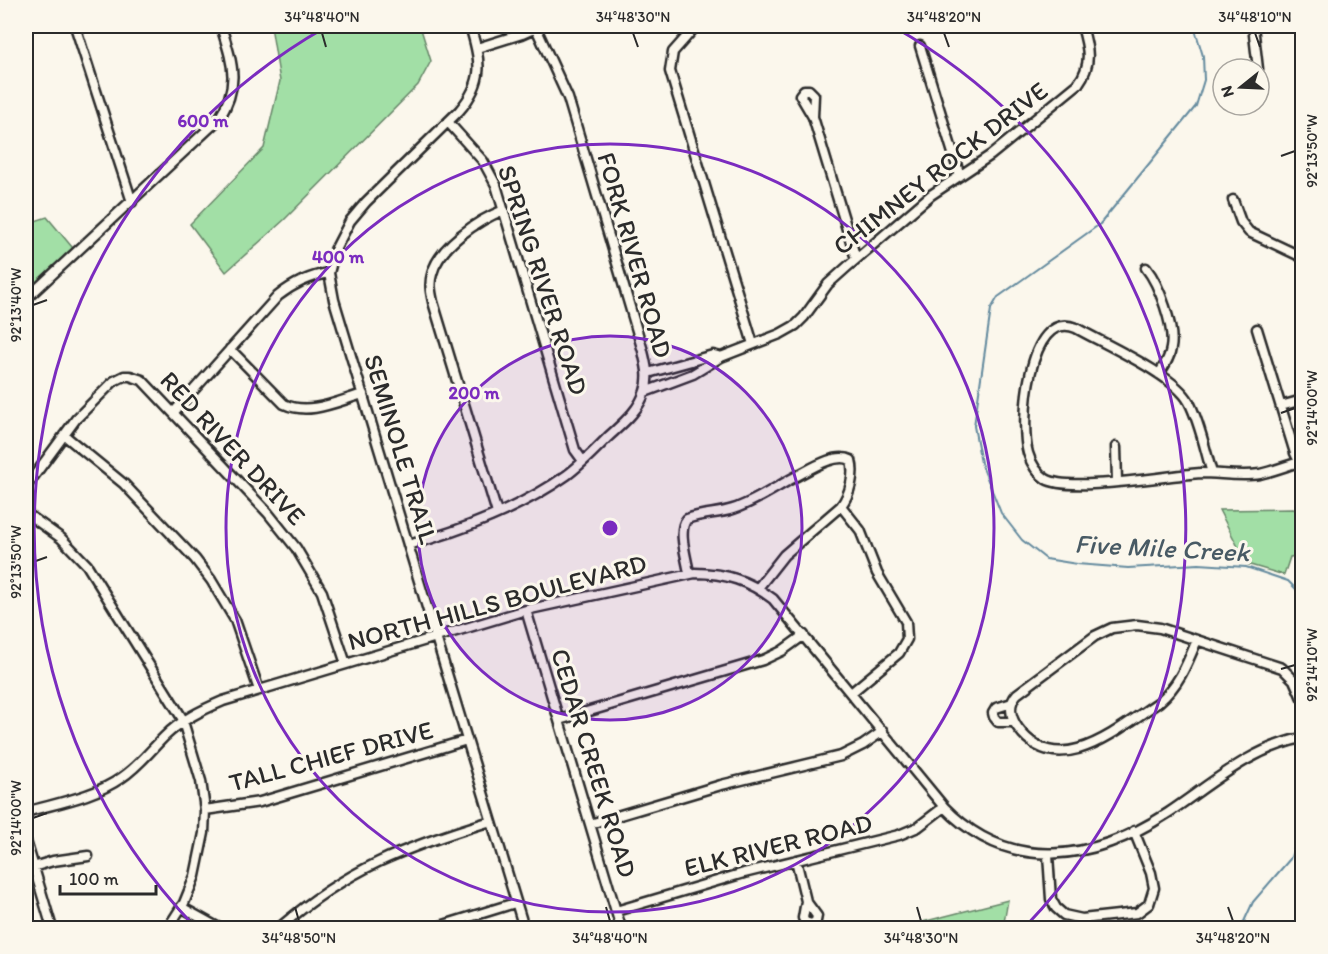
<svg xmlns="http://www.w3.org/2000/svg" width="1328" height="954" viewBox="0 0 1328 954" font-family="Itim,sans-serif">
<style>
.green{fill:#a2dfa6;stroke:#668568;stroke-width:1.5}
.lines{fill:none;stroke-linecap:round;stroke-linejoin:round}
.stream{stroke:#648a9e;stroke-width:2}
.minor-casing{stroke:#2b2b2b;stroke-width:13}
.minor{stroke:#fbf7ec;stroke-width:8}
.ticks{fill:none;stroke:#2b2b2b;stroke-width:2}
.ring{fill:none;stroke:#7b2cbf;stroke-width:3}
.labels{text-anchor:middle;stroke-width:6;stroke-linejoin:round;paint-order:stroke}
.street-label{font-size:26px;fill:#2b2b2b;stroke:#fbf7ec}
.water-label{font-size:27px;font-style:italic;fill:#485a64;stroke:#fbf7ec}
.centre{fill:#7b2cbf;stroke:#fbf7ec;stroke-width:3}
.ring-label{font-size:18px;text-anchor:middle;font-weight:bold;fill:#7b2cbf;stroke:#fbf7ec;stroke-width:6;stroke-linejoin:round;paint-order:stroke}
.neatline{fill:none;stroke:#2b2b2b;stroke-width:2}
.ticks-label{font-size:15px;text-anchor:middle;fill:#2b2b2b}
</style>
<rect width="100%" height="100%" fill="#fbf7ec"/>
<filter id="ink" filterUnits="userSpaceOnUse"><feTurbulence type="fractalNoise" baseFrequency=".0167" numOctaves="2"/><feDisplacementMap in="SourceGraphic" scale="12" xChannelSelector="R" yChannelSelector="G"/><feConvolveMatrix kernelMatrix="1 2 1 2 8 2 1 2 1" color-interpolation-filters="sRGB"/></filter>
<g filter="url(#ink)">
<path class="green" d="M 271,26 L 420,26 L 431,61 L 418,85 L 284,220 L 226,272 L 190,224 L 264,148 L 280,81 Z
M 47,217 L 77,253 L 26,299 L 26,224 Z
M 1293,509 L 1302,512 L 1302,555 L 1290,557 L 1284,575 L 1247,564 L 1219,510 Z
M 1008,900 L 1003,928 L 899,928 Z"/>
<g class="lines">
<path class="stream" d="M 1194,26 L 1203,56 L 1204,80 L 1196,106 L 1100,224 L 998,297 L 991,309 L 974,426 L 981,463 L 1001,513 L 1022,540 L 1046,559 L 1077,564 L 1128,568 L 1199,564 L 1246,567 L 1288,581 L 1296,589 L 1302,600
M 1241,928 L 1253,902 L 1290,859 L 1302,828"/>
<defs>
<path id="minor" d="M 75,26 L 132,202
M 470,26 C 481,61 485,81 459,111 L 366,202 L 350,221 L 335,250 L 329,273 L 334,300 L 524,928
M 696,26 L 673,52 L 670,71 L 753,344
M 1253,26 L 1258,69
M 920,46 L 960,176
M 477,48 L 522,34 L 540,26
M 1259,76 L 1261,98
M 813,117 L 814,95 L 809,90 L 804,90 L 800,95 L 813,117 L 856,259
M 448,122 L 483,161 L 496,185 L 575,450 L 583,461
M 1233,200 L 1241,222 L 1249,232 L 1302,257
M 1146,268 C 1159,284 1175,328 1171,348 C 1170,358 1164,366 1159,374
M 26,299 L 219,119 C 241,84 232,62 221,26
M 1257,329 L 1295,453 L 1302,468
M 230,349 L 284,404 C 309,416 338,401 363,394
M 648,373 L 713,355 L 721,357
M 645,392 L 693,374 L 721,357 L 780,334 L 796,325 L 804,317 L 828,284 L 847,267 L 931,195 L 991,155 L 1078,84 C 1093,64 1088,47 1082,26
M 1281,406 L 1302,400
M 174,412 L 278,296 C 293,284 309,276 329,273
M 64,435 L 124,484 L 195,559 L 211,580 L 235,620 L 259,690
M 1116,447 L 1117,481
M 1212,473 C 1205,450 1200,423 1189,402 C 1175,375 1104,344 1076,328 C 1027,308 1020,425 1028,453 C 1031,463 1037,473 1046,479 C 1068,493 1170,475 1200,473 C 1220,473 1240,477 1260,474 C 1273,471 1286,466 1299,462
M 26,487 L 76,419 L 114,381 L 124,376 L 130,376 L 142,380 L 268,513 L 296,548 L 322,592 L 346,664
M 26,513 L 61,538 L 87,565 L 182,718 L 201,781 L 205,810 L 204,833 L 195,876 L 184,903 L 168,928
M 497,513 L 433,302 C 431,293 429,284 432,274 C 439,246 478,220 504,210
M 408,545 C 462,531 522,507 567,475 C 582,464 595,450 608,437 C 622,424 639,411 645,391 C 650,377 646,365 643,351 L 568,98 L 536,28
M 689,573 C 687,559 677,530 687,519 C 702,513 718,514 733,509 C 755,502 774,488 795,477 C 809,470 835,452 851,460 C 855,475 850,494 841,506 L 860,530 L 877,573 L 906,622 L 907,639 L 899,653 L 851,693
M 758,588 L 784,555 L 841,506
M 526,610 L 621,928
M 1197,640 C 1187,664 1179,685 1159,702 C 1119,728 1058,783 1018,728 C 1010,717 1008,704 1017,694 L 1095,636 L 1112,628 L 1137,625 L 1160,628 L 1282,668 L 1294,680 L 1302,698
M 1012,703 L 996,708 L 993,713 L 994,717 L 998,722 L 1014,722
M 559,720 L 763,660 L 782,651 L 804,635
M 205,810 L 260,802 L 467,740
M 26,812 C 57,803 94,797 121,778 C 138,767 150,751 164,737 C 181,720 202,710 223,701 L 526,610 L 695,573 C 726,573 749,581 773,599 L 944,807 C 1010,875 1094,861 1168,813 C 1210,785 1251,748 1302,738
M 590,824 L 721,785 L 841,756 L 863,745 L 883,731
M 26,841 L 52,928
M 1048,855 L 1051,899 L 1056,908 L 1064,915 L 1082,919 L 1137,913 L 1149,904 L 1154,888 L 1151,873 L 1134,831
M 796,860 L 806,901
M 33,867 L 53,861 L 88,856
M 806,901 L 817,916 L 816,921 L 812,924 L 805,922 L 803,918 Z
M 181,907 L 219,928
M 616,911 L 744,873 L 899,835 L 918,827 L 944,807
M 279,928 C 348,868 406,847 491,821
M 434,928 L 515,903"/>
</defs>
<use href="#minor" class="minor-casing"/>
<use href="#minor" class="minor"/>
</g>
</g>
<path class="ticks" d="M 322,33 L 326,47M 633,33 L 638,47M 944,33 L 949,47M 1255,33 L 1260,47M 1281,156 L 1295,151M 33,305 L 47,300M 1281,413 L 1295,408M 33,562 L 47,557M 1281,669 L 1295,665M 33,818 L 47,813M 295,907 L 299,921M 606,907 L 610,921M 917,907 L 921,921M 1228,907 L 1233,921"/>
<circle cx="610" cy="528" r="192" fill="#7b2cbf" fill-opacity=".12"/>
<g class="ring">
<circle cx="610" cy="528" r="192"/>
<circle cx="610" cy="528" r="384"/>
<path d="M196 928A576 576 0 0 1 326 27M894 27A576 576 0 0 1 1024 928"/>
</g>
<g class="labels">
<g class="street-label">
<text transform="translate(940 168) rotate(-38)" y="9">CHIMNEY ROCK DRIVE</text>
<text transform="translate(635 255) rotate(74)" y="9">FORK RIVER ROAD</text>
<text transform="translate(543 280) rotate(72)" y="9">SPRING RIVER ROAD</text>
<text transform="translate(233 448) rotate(47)" y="9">RED RIVER DRIVE</text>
<text transform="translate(401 449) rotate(73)" y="9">SEMINOLE TRAIL</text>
<text transform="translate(497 602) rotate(-15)" y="9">NORTH HILLS BOULEVARD</text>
<text transform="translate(331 756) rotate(-15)" y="9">TALL CHIEF DRIVE</text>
<text transform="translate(594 763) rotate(73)" y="9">CEDAR CREEK ROAD</text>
<text transform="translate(778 845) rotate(-14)" y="9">ELK RIVER ROAD</text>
</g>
<g class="water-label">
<text transform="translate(1162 548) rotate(3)" y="9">Five Mile Creek</text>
</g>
</g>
<circle cx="610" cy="528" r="9" class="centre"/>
<g class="ring-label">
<text x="203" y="127">600 m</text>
<text x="338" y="263">400 m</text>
<text x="474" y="399">200 m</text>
</g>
<rect width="1328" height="954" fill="none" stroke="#fbf7ec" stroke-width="66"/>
<g transform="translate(1241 87) rotate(252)"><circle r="28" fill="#fbf7ec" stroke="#a8a59f" stroke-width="1.5"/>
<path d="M0-4.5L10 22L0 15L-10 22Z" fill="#2b2b2b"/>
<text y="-9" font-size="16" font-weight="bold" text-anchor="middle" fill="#2b2b2b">N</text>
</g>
<path d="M60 885v9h96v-9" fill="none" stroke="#2b2b2b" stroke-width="3"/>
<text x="69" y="885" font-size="18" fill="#2b2b2b" stroke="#fbf7ec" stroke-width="4.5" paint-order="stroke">100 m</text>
<rect x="33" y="33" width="1262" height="888" class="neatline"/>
<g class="ticks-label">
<text x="322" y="22">34°48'40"N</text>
<text x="633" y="22">34°48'30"N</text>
<text x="944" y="22">34°48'20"N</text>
<text x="1255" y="22">34°48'10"N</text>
<text transform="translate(1312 151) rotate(-90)" y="5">92°13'50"W</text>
<text transform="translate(16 305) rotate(-90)" y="5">92°13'40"W</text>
<text transform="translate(1312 408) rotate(-90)" y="5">92°14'00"W</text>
<text transform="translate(16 562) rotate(-90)" y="5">92°13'50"W</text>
<text transform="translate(1312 665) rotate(-90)" y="5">92°14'10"W</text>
<text transform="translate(16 818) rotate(-90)" y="5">92°14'00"W</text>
<text x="299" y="943">34°48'50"N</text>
<text x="610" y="943">34°48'40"N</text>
<text x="921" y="943">34°48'30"N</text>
<text x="1233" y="943">34°48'20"N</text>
</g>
</svg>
